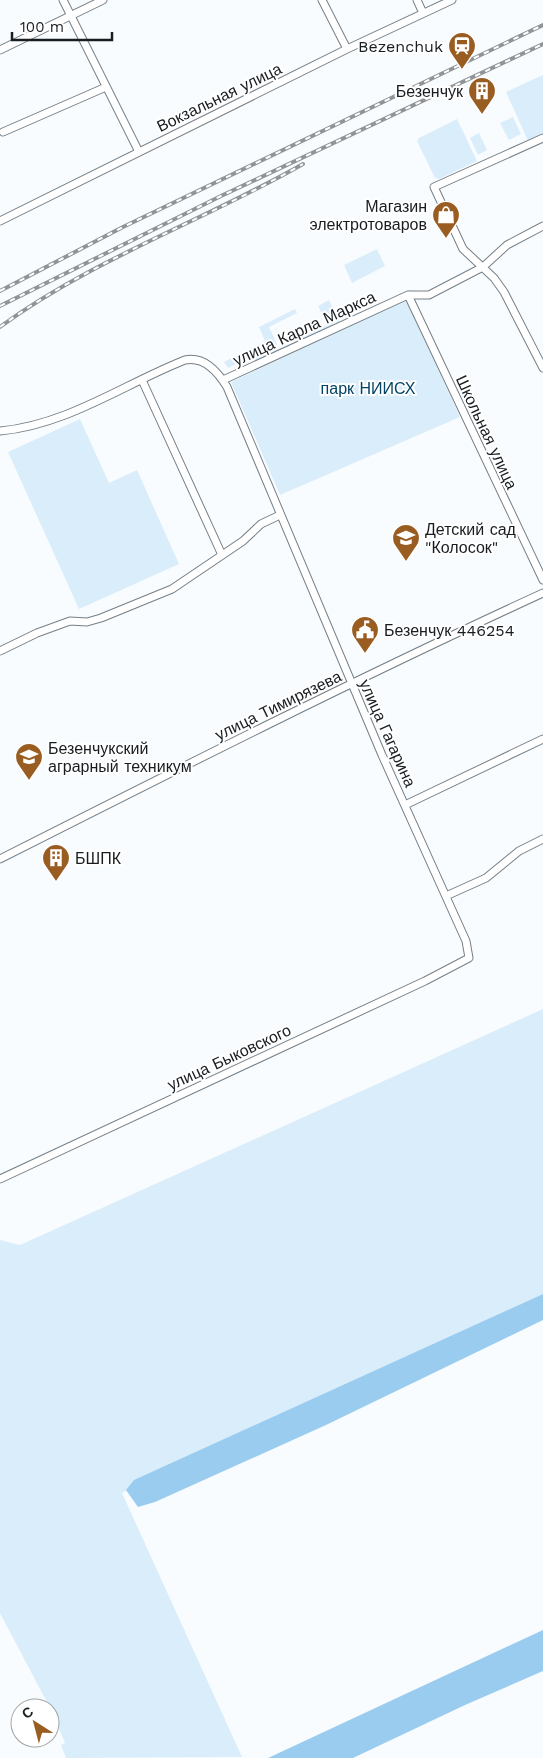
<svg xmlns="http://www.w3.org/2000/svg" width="543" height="1758" viewBox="0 0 543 1758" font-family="'Work Sans',sans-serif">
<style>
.green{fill:#daedfb}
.forest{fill:#9accf0}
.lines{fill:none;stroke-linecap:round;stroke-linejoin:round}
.minor-casing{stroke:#747f87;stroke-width:9}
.minor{stroke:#fff;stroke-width:7}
.rail-casing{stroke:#919497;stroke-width:4}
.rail{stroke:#fff;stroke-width:2;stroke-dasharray:5.5;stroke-linecap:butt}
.labels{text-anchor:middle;stroke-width:4;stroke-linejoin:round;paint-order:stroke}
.poi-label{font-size:16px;fill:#181d20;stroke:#fff;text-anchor:start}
.street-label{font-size:16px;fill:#181d20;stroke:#fff}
.park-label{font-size:16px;fill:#024264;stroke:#fff}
</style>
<rect width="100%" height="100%" fill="#f9fcfe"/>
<path class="green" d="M 543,75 L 543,134 L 528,141 L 506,92 Z
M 513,117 L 521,134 L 509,140 L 500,123 Z
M 457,119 L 477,161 L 439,179 L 435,178 L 417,141 L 419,138 Z
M 479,133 L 487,150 L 478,155 L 470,138 Z
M 377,249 L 385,266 L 352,283 L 344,265 Z
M 329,300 L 340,322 L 337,323 L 331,313 L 328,315 L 333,325 L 258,361 L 248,358 L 228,368 L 224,362 L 265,341 L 259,327 L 295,309 L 297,313 L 269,327 L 279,349 L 328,325 L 318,306 Z
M 406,300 L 460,417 L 280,495 L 231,382 Z
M 80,419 L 109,483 L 137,470 L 179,564 L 79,609 L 8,452 Z
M 543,1009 L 543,1294 L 122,1493 L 242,1757 L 66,1758 L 61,1745 L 65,1743 L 50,1708 L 0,1613 L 0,1240 L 20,1245 Z"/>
<path class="forest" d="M 543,1294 L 543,1320 L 326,1425 L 155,1502 L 138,1507 L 126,1490 L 134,1480 Z
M 543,1630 L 543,1671 L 465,1705 L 353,1758 L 268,1758 Z"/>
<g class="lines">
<defs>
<path id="minor" d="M 63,0 L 139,152
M 322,0 L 347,49
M 417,0 L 423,13
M 0,50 L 103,0
M 3,132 L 106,87
M 543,138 L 434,187 L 463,249 L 494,278 L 504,292 L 543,368
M 0,221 L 347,49 L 452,0
M 408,295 L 543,580
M 142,380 L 222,555
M 223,380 L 408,295 L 429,295 L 483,267 L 507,245 L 543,226
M 0,431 C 67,425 124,384 185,360 C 204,356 218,372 227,387 L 382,755 L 466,941 L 469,958 L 425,981 L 0,1179
M 0,651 L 37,633 L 70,621 L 87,622 L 101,618 L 172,589 L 243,541 L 261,524 L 280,515
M 405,805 L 543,739
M 0,859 C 180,768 360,677 543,593
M 446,896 L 486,878 L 519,851 L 543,839"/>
</defs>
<use href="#minor" class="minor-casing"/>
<use href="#minor" class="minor"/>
<defs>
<path id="rail" d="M 0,291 L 123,227 L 543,25
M 0,306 L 221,196 L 543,44
M 0,327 C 93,259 203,221 303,164"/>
</defs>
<use href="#rail" class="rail-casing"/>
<use href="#rail" class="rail"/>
</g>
<defs>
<symbol id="station-pin" viewBox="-11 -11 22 30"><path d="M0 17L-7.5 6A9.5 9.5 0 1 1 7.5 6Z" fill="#9a5d21" stroke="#fff"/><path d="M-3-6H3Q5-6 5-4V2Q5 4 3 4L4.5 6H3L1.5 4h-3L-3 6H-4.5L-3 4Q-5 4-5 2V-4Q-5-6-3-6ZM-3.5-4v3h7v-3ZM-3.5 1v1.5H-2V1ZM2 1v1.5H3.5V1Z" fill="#fff"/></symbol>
<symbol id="building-pin" viewBox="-11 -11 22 30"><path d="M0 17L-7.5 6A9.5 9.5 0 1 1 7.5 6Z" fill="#9a5d21" stroke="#fff"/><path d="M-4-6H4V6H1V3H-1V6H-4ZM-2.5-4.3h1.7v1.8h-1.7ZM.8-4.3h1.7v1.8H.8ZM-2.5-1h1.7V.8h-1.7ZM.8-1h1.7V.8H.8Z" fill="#fff"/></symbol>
<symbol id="shop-pin" viewBox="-11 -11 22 30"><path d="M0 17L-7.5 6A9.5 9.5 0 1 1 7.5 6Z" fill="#9a5d21" stroke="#fff"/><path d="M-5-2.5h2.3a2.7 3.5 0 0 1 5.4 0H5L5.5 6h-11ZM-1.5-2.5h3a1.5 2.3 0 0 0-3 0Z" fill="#fff"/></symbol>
<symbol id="school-pin" viewBox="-11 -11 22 30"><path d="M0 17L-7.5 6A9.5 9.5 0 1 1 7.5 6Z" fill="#9a5d21" stroke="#fff"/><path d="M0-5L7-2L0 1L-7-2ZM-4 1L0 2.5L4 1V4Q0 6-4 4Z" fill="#fff"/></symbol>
<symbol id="civic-pin" viewBox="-11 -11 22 30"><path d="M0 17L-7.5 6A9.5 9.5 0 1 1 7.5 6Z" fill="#9a5d21" stroke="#fff"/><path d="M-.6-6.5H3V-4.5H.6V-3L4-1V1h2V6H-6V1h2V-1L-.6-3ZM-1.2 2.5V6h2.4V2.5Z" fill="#fff"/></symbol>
<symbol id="university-pin" viewBox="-11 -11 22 30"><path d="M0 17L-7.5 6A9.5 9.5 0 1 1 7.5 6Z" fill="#9a5d21" stroke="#fff"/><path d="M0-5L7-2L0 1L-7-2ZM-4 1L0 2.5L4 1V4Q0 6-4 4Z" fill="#fff"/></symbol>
</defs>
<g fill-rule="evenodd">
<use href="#station-pin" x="446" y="30" width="32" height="43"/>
<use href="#building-pin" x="466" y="75" width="32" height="43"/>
<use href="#shop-pin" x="430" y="199" width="32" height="43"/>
<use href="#school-pin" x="390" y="522" width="32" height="43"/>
<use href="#civic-pin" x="349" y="614" width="32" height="43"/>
<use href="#university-pin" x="13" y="741" width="32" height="43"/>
<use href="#building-pin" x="40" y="842" width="32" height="43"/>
</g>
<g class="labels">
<g class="poi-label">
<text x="443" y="52" text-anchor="end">Bezenchuk</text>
<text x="463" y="97" text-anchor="end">Безенчук</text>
<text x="427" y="212" text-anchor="end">Магазин<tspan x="427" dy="18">электротоваров</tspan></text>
<text x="425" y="535">Детский сад<tspan x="425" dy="18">"Колосок"</tspan></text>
<text x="384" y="636">Безенчук 446254</text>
<text x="48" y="754">Безенчукский<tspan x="48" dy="18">аграрный техникум</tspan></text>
<text x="75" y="864">БШПК</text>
</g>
<g class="street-label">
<text transform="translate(219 97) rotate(-26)" y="6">Вокзальная улица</text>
<text transform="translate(304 328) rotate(-25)" y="6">улица Карла Маркса</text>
<text transform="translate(487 432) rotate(65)" y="6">Школьная улица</text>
<text transform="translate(278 705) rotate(-26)" y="6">улица Тимирязева</text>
<text transform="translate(388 733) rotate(66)" y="6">улица Гагарина</text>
<text transform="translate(229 1057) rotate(-25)" y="6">улица Быковского</text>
</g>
<g class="park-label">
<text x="368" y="394">парк НИИСХ</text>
</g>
</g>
<g transform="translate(35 1723) rotate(324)"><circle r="24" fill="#ffffff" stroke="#a3a5a6"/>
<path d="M0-4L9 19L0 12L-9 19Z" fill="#9a5d21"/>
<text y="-8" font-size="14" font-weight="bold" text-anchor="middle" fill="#181d20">С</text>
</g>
<path d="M12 32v8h100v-8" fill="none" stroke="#181d20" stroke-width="2.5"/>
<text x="20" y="32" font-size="15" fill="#181d20" stroke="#ffffff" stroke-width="4" paint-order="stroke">100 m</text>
</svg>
